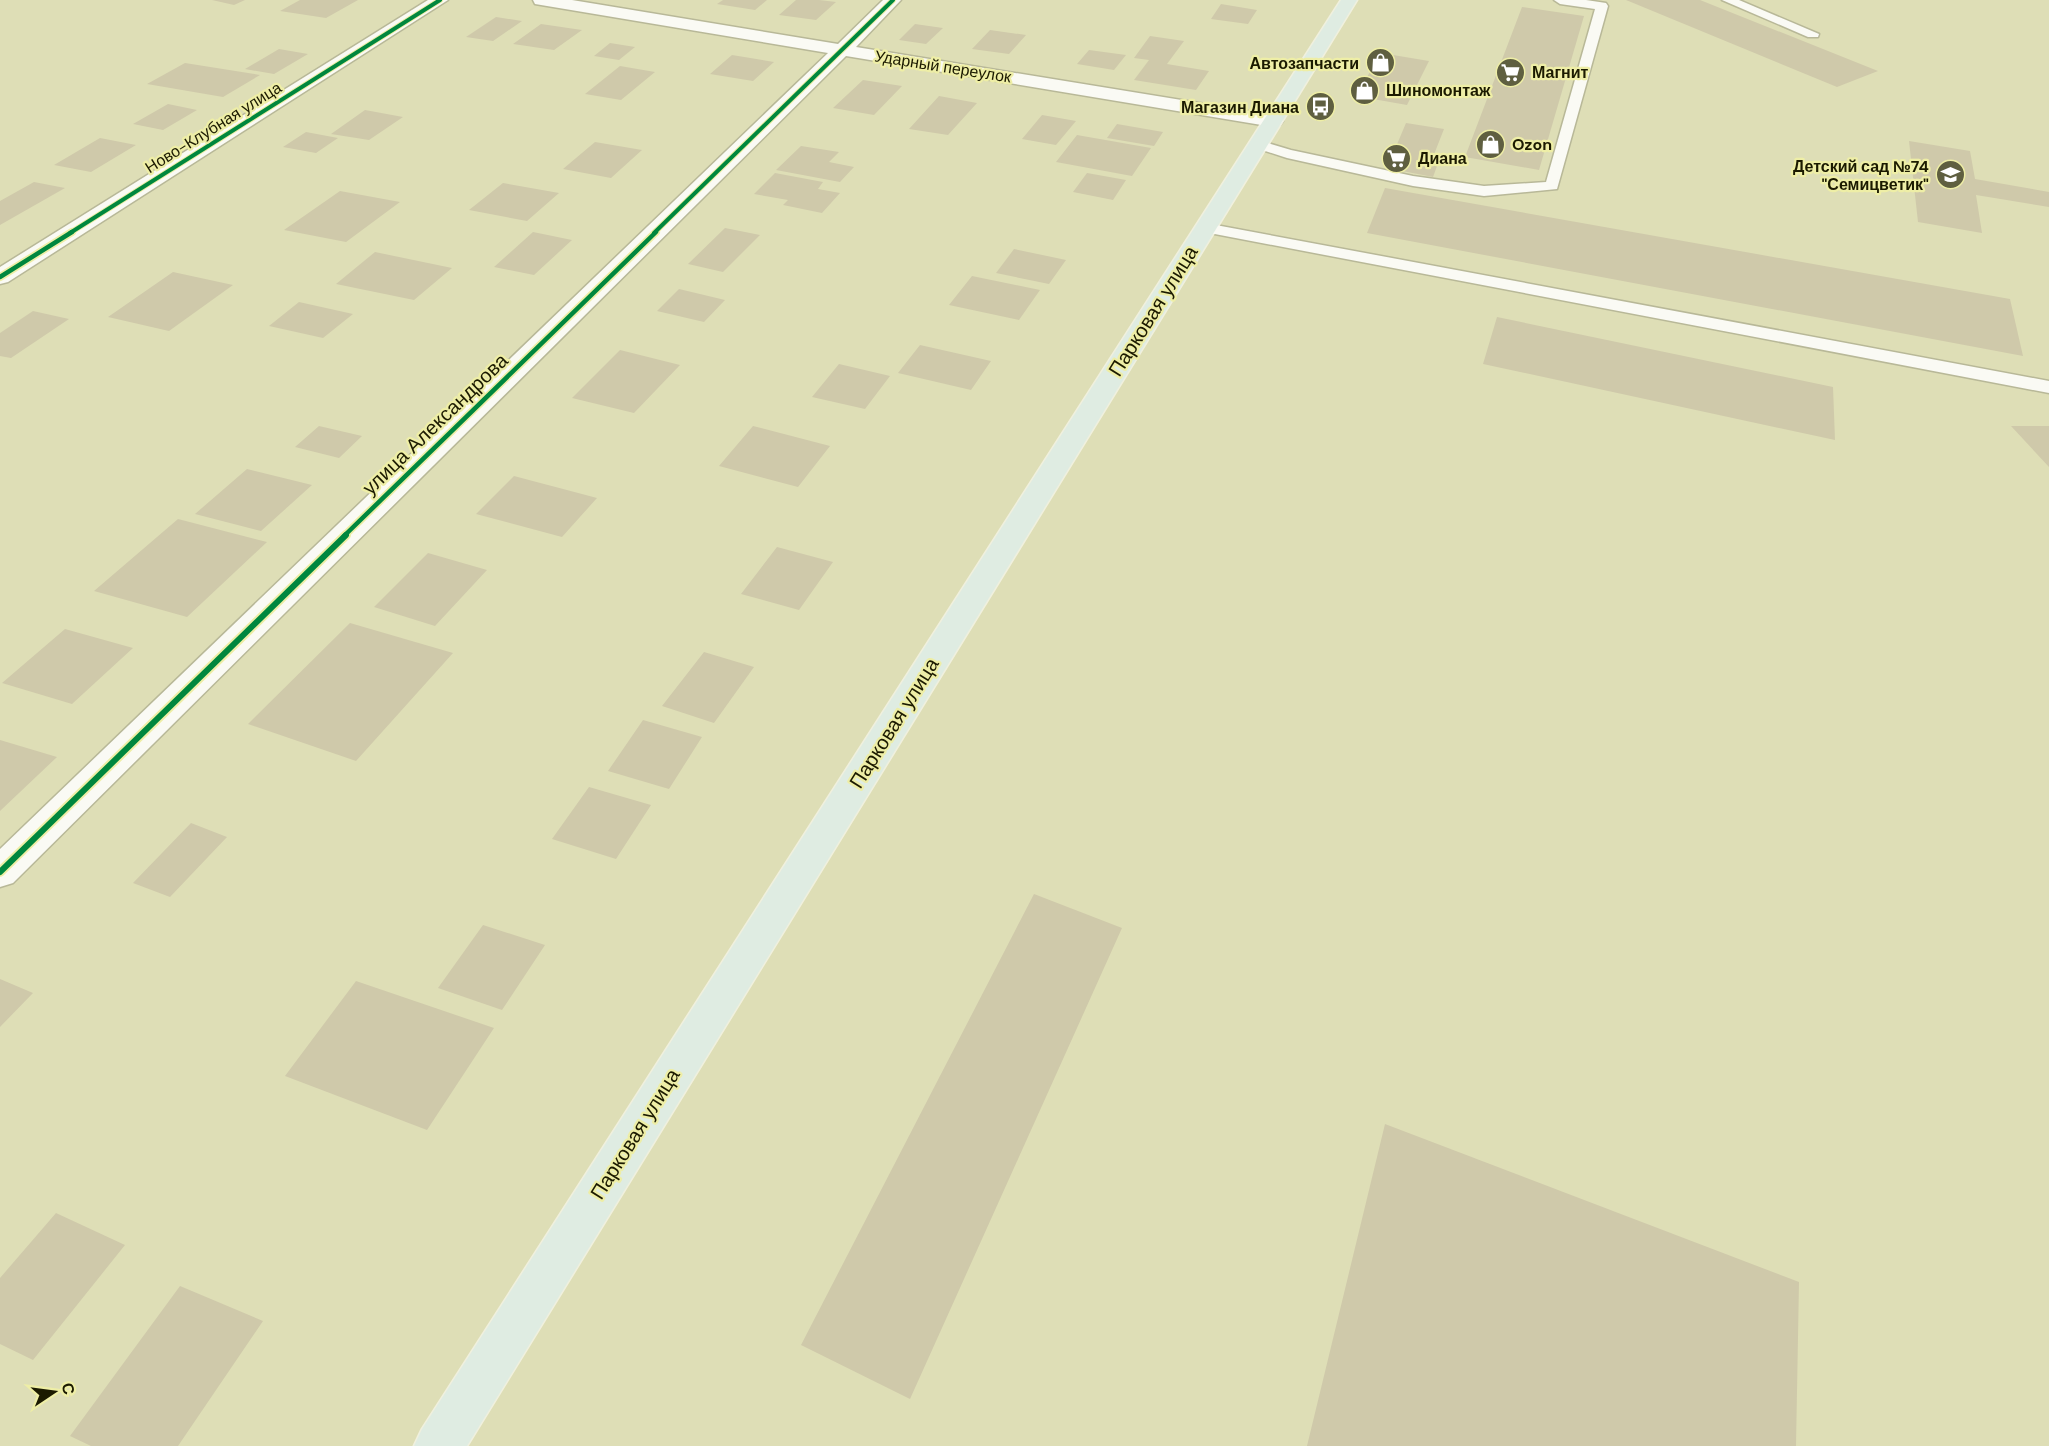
<svg xmlns="http://www.w3.org/2000/svg" width="2049" height="1446" viewBox="0 0 2049 1446" font-family="'DM Sans',sans-serif">
<style>
.building{fill:#cfc9aa}
.lines{fill:none;stroke-linecap:round;stroke-linejoin:round}
.lane-casing{stroke:#b8b898;stroke-width:3}
.street-casing{stroke:#b8b898;stroke-width:3}
.primary-casing{stroke:#f0f0de;stroke-width:3}
.lane{fill:#fafaf4;fill-rule:evenodd}
.street{fill:#fafaf4;fill-rule:evenodd}
.primary{fill:#dfece2;fill-rule:evenodd}
.cycleway-far2-casing{stroke:#eeeea6;stroke-width:6}
.cycleway-far1-casing{stroke:#eeeea6;stroke-width:8}
.cycleway-casing{stroke:#eeeea6;stroke-width:10}
.cycleway-far2{stroke:#00873e;stroke-width:4}
.cycleway-far1{stroke:#00873e;stroke-width:4.5}
.cycleway{stroke:#00873e;stroke-width:6}
.labels{text-anchor:middle;stroke-width:4.5;stroke-linejoin:round;paint-order:stroke}
.far-poi-label{font-size:16px;font-weight:bold;fill:#1b1a00;stroke:#eeeea6;text-anchor:start}
.far-street-label{font-size:16px;fill:#1b1a00;stroke:#eeeea6}
.street-label{font-size:20px;fill:#1b1a00;stroke:#eeeea6}
</style>
<rect width="100%" height="100%" fill="#dedeb6"/>
<path class="building" d="M 212,0 L 245,0 L 234,5 Z
M 300,0 L 358,0 L 326,18 L 280,11 Z
M 723,0 L 767,0 L 755,10 L 717,4 Z
M 796,0 L 819,0 L 836,2 L 816,20 L 779,15 Z
M 1626,0 L 1700,0 L 1878,71 L 1837,87 Z
M 1221,4 L 1257,10 L 1248,24 L 1211,19 Z
M 1522,7 L 1584,16 L 1539,170 L 1465,157 Z
M 496,17 L 522,21 L 493,41 L 466,37 Z
M 541,24 L 582,30 L 554,50 L 513,44 Z
M 915,24 L 943,28 L 926,44 L 899,40 Z
M 990,30 L 1026,35 L 1009,54 L 972,49 Z
M 1150,36 L 1184,41 L 1167,64 L 1209,71 L 1196,90 L 1134,80 L 1149,60 L 1134,58 Z
M 610,43 L 635,47 L 619,60 L 594,56 Z
M 279,49 L 308,54 L 274,74 L 245,69 Z
M 1089,50 L 1126,55 L 1114,70 L 1077,64 Z
M 1381,53 L 1429,61 L 1407,105 L 1356,96 Z
M 732,55 L 774,62 L 753,81 L 710,74 Z
M 185,63 L 260,75 L 223,97 L 147,84 Z
M 620,66 L 655,72 L 621,100 L 585,94 Z
M 863,80 L 902,86 L 874,115 L 833,108 Z
M 939,96 L 977,103 L 948,135 L 909,129 Z
M 168,104 L 197,110 L 163,130 L 133,124 Z
M 365,110 L 403,117 L 369,140 L 331,134 Z
M 1042,115 L 1076,121 L 1056,145 L 1022,139 Z
M 1406,123 L 1444,129 L 1433,157 L 1440,158 L 1433,177 L 1387,168 Z
M 1117,124 L 1163,132 L 1154,146 L 1107,138 Z
M 306,132 L 338,138 L 316,153 L 283,147 Z
M 1077,135 L 1151,148 L 1132,176 L 1056,162 Z
M 100,138 L 136,145 L 91,172 L 54,165 Z
M 1909,141 L 1970,151 L 1975,179 L 2049,192 L 2049,207 L 1976,195 L 1982,233 L 1918,222 Z
M 595,142 L 642,150 L 611,178 L 563,169 Z
M 801,146 L 839,152 L 829,162 L 854,167 L 840,182 L 776,170 Z
M 775,173 L 823,182 L 818,189 L 840,193 L 822,213 L 783,205 L 788,200 L 754,194 Z
M 1087,173 L 1126,180 L 1113,200 L 1073,192 Z
M 34,182 L 65,188 L 0,225 L 0,201 Z
M 503,183 L 559,193 L 527,221 L 469,210 Z
M 1385,188 L 2010,299 L 2023,356 L 1367,233 Z
M 340,191 L 400,202 L 346,242 L 284,230 Z
M 725,228 L 760,235 L 723,272 L 688,264 Z
M 533,232 L 572,240 L 534,275 L 494,267 Z
M 1014,249 L 1066,260 L 1049,284 L 996,273 Z
M 375,252 L 452,268 L 414,300 L 336,284 Z
M 173,272 L 233,285 L 169,331 L 108,317 Z
M 972,276 L 1040,290 L 1019,320 L 949,305 Z
M 679,289 L 725,300 L 704,322 L 657,311 Z
M 299,302 L 353,314 L 323,338 L 269,326 Z
M 33,311 L 69,319 L 11,358 L 0,356 L 0,333 Z
M 1497,317 L 1833,387 L 1835,440 L 1483,364 Z
M 920,345 L 991,361 L 971,390 L 898,373 Z
M 620,350 L 680,365 L 634,413 L 572,398 Z
M 839,364 L 890,376 L 865,409 L 812,397 Z
M 319,426 L 362,436 L 339,458 L 295,447 Z
M 753,426 L 830,446 L 798,487 L 719,466 Z
M 2011,426 L 2049,426 L 2049,467 Z
M 247,469 L 312,485 L 261,531 L 195,514 Z
M 514,476 L 597,498 L 562,537 L 476,514 Z
M 178,519 L 267,542 L 187,617 L 94,591 Z
M 777,547 L 833,562 L 799,610 L 741,594 Z
M 428,553 L 487,570 L 435,626 L 374,607 Z
M 350,623 L 453,653 L 356,761 L 248,724 Z
M 65,629 L 133,648 L 72,704 L 2,683 Z
M 704,652 L 754,667 L 714,723 L 662,706 Z
M 643,720 L 702,737 L 669,789 L 608,771 Z
M 0,740 L 57,757 L 0,811 Z
M 589,787 L 651,805 L 616,859 L 552,839 Z
M 191,823 L 227,837 L 170,897 L 133,883 Z
M 1034,894 L 1122,928 L 910,1399 L 801,1345 Z
M 483,925 L 545,945 L 502,1010 L 438,988 Z
M 0,979 L 33,993 L 0,1027 Z
M 356,981 L 494,1028 L 427,1130 L 285,1076 Z
M 1385,1124 L 1799,1282 L 1796,1446 L 1307,1446 Z
M 56,1213 L 125,1245 L 33,1360 L 0,1344 L 0,1278 Z
M 180,1286 L 263,1321 L 178,1446 L 91,1446 L 70,1436 Z"/>
<g class="lines">
<defs>
<path id="lane" d="M 1554,0 L 1586,0 L 1606,3 L 1608,6 L 1557,189 L 1484,196 L 1413,186 L 1287,158 L 1253,147 L 1251,144 L 1258,140 L 1291,150 L 1413,176 L 1484,186 L 1546,182 L 1595,9 L 1560,4 Z
M 1722,0 L 1739,0 L 1819,34 L 1818,37 L 1808,37 Z
M 1205,223 L 2049,381 L 2049,393 L 1199,231 L 1197,228 Z"/>
<path id="street" d="M 428,0 L 448,0 L 8,282 L 0,284 L 0,267 Z
M 533,0 L 572,0 L 838,44 L 883,0 L 901,0 L 856,47 L 1273,115 L 1280,117 L 1283,121 L 1280,125 L 1273,127 L 846,56 L 13,883 L 0,887 L 0,849 L 828,53 L 541,5 L 535,4 Z"/>
<path id="primary" d="M 1341,0 L 1357,0 L 467,1446 L 414,1446 L 422,1429 Z"/>
</defs>
<use href="#lane" class="lane-casing"/>
<use href="#street" class="street-casing"/>
<use href="#primary" class="primary-casing"/>
<use href="#lane" class="lane"/>
<use href="#street" class="street"/>
<use href="#primary" class="primary"/>
<defs>
<path id="cycleway-far2" d="M 70,233 L 440,0
M 654,233 L 893,0"/>
<path id="cycleway-far1" d="M 0,277 L 72,232
M 344,536 L 656,232"/>
<path id="cycleway" d="M 0,872 L 346,535"/>
</defs>
<use href="#cycleway-far2" class="cycleway-far2-casing"/>
<use href="#cycleway-far1" class="cycleway-far1-casing"/>
<use href="#cycleway" class="cycleway-casing"/>
<use href="#cycleway-far2" class="cycleway-far2"/>
<use href="#cycleway-far1" class="cycleway-far1"/>
<use href="#cycleway" class="cycleway"/>
</g>
<defs>
<symbol id="shop-disc" viewBox="-11 -11 22 22"><circle r="9.5" fill="#5f5f40" stroke="#eeeea6"/><path d="M-5-2.5h2.3a2.7 3.5 0 0 1 5.4 0H5L5.5 6h-11ZM-1.5-2.5h3a1.5 2.3 0 0 0-3 0Z" fill="#fff"/></symbol>
<symbol id="supermarket-disc" viewBox="-11 -11 22 22"><circle r="9.5" fill="#5f5f40" stroke="#eeeea6"/><path d="M-6-5.5h2.5l.6 2H6L4.5 2H-2.5L-4.4-4H-6ZM-1.5 3.2a1.3 1.3 0 1 0 .1 0ZM3 3.2a1.3 1.3 0 1 0 .1 0Z" fill="#fff"/></symbol>
<symbol id="bus-disc" viewBox="-11 -11 22 22"><circle r="9.5" fill="#5f5f40" stroke="#eeeea6"/><path d="M-5-6H5V4H4V6H2V4H-2V6H-4V4H-5ZM-3.5-4V0h7V-4ZM-3.5 1.2v1.5H-2V1.2ZM2 1.2v1.5H3.5V1.2Z" fill="#fff"/></symbol>
<symbol id="school-disc" viewBox="-11 -11 22 22"><circle r="9.5" fill="#5f5f40" stroke="#eeeea6"/><path d="M0-5L7-2L0 1L-7-2ZM-4 1L0 2.5L4 1V4Q0 6-4 4Z" fill="#fff"/></symbol>
</defs>
<g fill-rule="evenodd">
<use href="#shop-disc" x="1364" y="46" width="33" height="33"/>
<use href="#supermarket-disc" x="1494" y="56" width="33" height="33"/>
<use href="#shop-disc" x="1348" y="74" width="33" height="33"/>
<use href="#bus-disc" x="1304" y="90" width="33" height="33"/>
<use href="#shop-disc" x="1474" y="128" width="33" height="33"/>
<use href="#supermarket-disc" x="1380" y="142" width="33" height="33"/>
<use href="#school-disc" x="1934" y="158" width="33" height="33"/>
</g>
<g class="labels">
<g class="far-poi-label">
<text x="1359" y="69" text-anchor="end">Автозапчасти</text>
<text x="1532" y="78">Магнит</text>
<text x="1386" y="96">Шиномонтаж</text>
<text x="1299" y="113" text-anchor="end">Магазин Диана</text>
<text x="1512" y="150">Ozon</text>
<text x="1418" y="164">Диана</text>
<text x="1929" y="172" text-anchor="end">Детский сад №74<tspan x="1929" dy="18">"Семицветик"</tspan></text>
</g>
<g class="far-street-label">
<text transform="translate(943 66) rotate(9)" y="6">Ударный переулок</text>
<text transform="translate(213 127) rotate(-32)" y="6">Ново-Клубная улица</text>
</g>
<g class="street-label">
<text transform="translate(1153 311) rotate(-58)" y="7">Парковая улица</text>
<text transform="translate(435 424) rotate(-44)" y="7">улица Александрова</text>
<text transform="translate(894 723) rotate(-58)" y="7">Парковая улица</text>
<text transform="translate(635 1134) rotate(-58)" y="7">Парковая улица</text>
</g>
</g>
<g transform="translate(54 1392) rotate(77)" stroke="#eeeea6" stroke-width="4.5" paint-order="stroke">
<path d="M0-4.5L10 22L0 15L-10 22Z" fill="#1b1a00"/>
<text y="-9" font-size="16" font-weight="bold" text-anchor="middle" fill="#1b1a00">С</text>
</g>
</svg>
